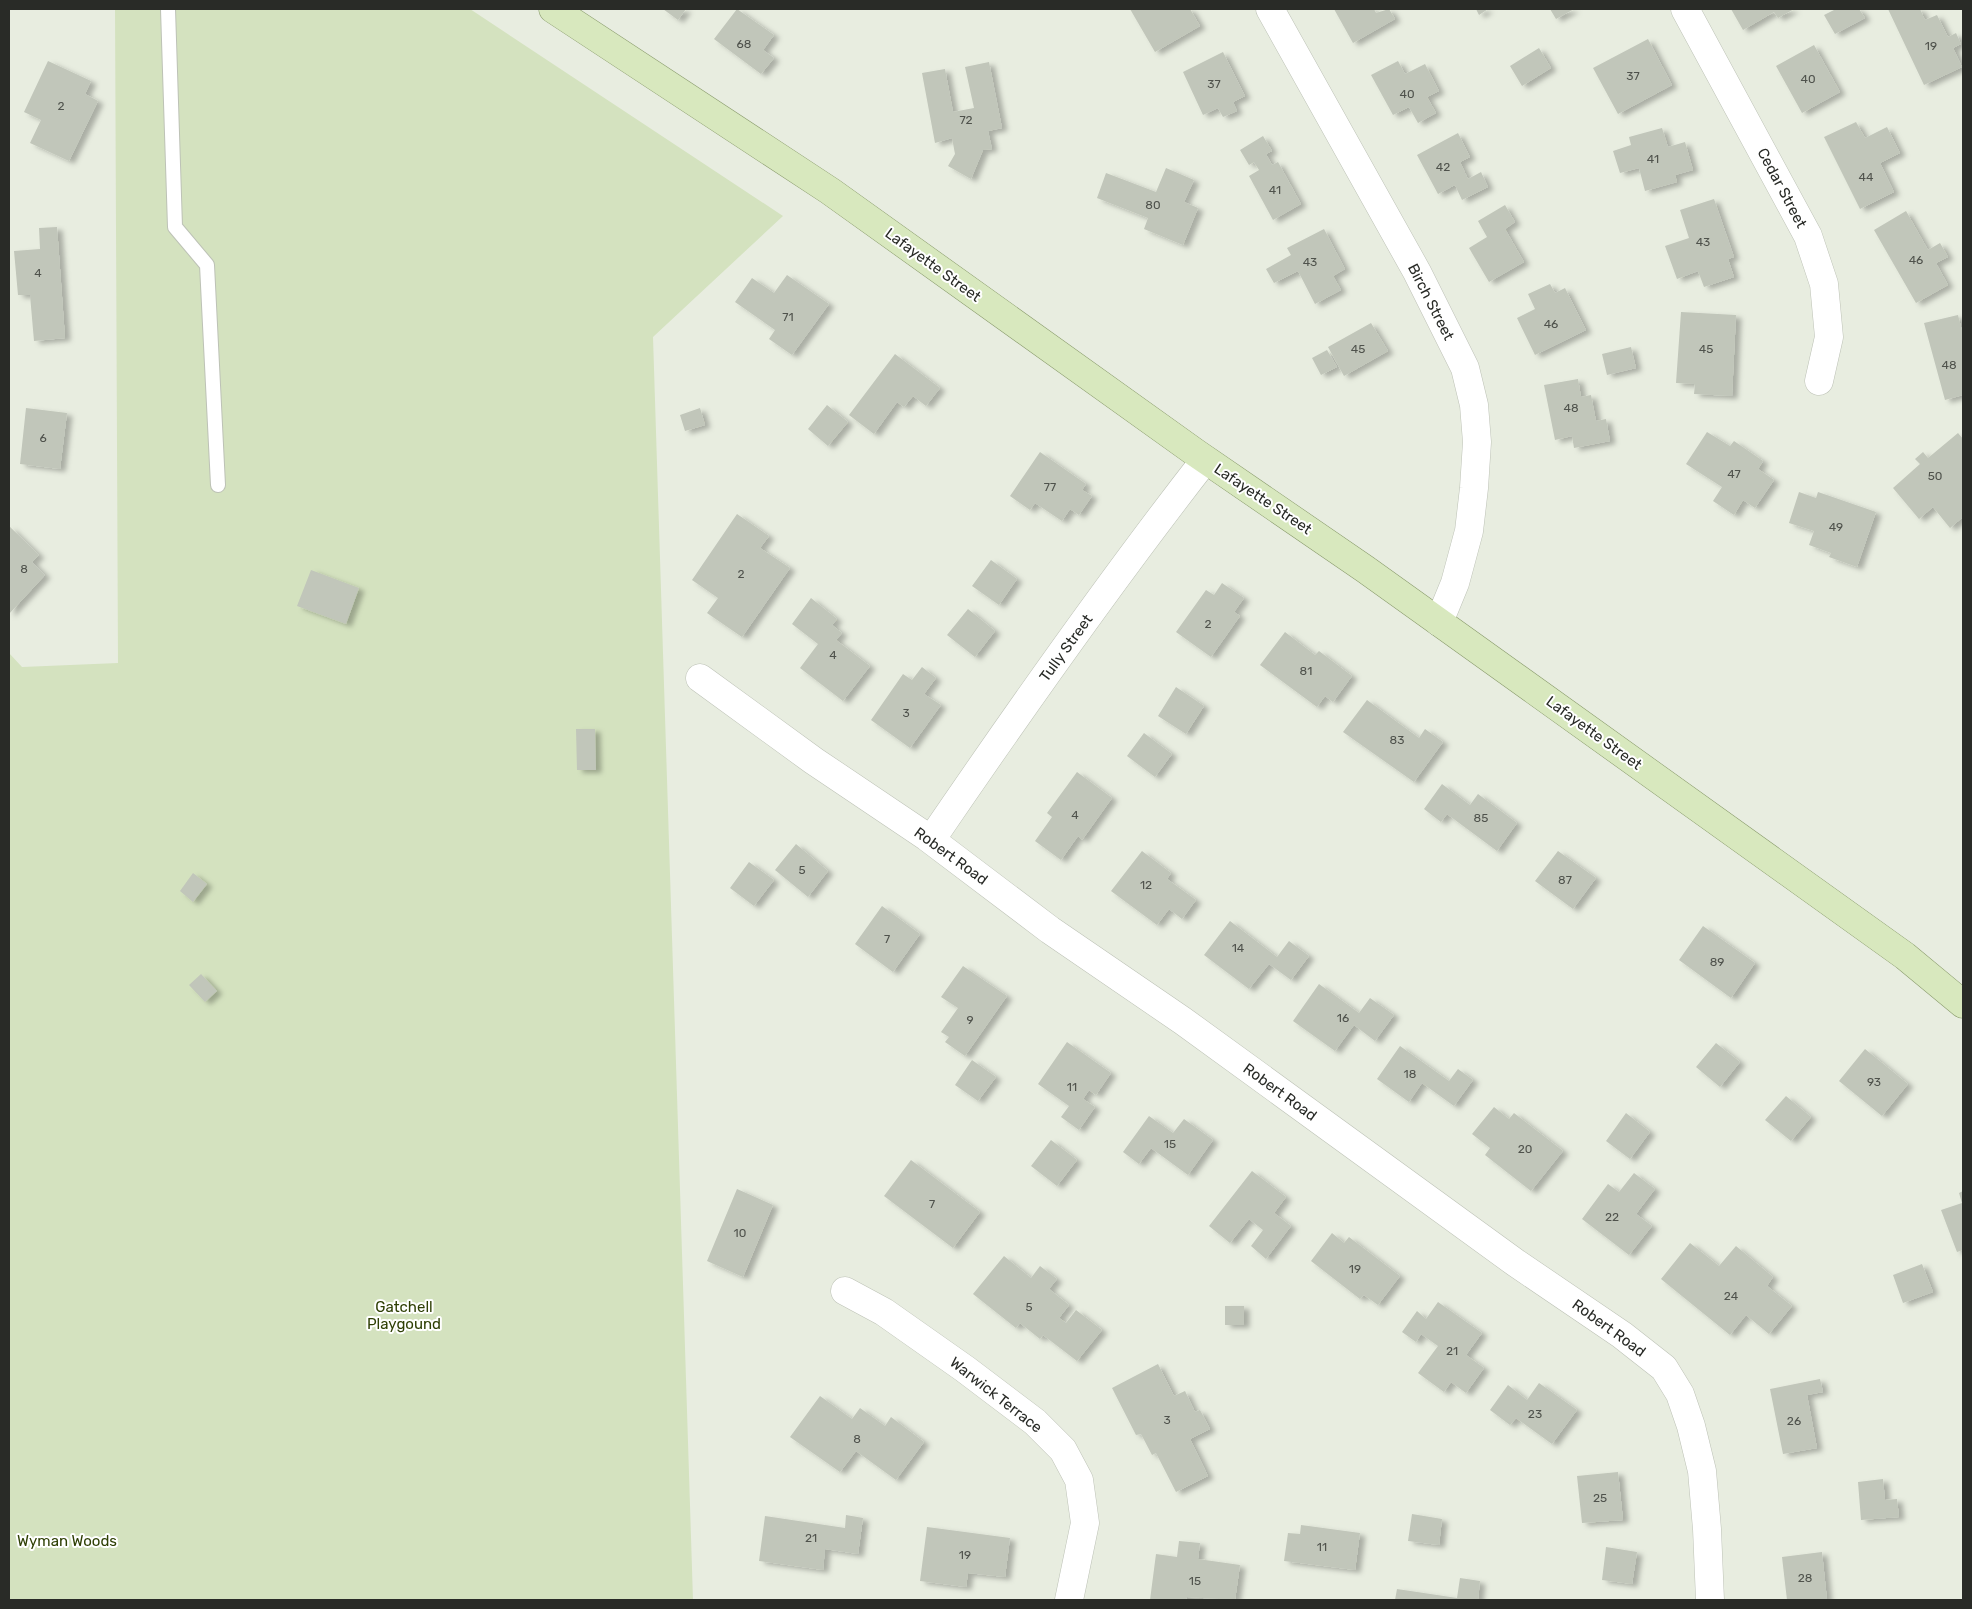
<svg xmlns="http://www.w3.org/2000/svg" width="1972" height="1609" viewBox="0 0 1972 1609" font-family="Rubik,sans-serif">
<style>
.green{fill:#d4e2bf}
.building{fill:#c1c6ba;filter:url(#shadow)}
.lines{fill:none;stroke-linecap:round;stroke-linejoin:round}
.service-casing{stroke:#bdc2b6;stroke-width:16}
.minor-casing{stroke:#bdc2b6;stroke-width:29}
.primary-casing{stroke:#8a9b6d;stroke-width:29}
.service{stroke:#fff;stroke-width:14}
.minor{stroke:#fff;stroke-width:28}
.primary{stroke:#d8e8be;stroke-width:28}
.labels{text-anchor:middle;stroke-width:4;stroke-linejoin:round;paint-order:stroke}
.number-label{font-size:12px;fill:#4f524c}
.street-label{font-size:15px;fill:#292b27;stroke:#fff}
.park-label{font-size:15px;fill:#2e3f04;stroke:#fff}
</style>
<defs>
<filter id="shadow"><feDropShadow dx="5.5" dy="3" stdDeviation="2.5" flood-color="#0004"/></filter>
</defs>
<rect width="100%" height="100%" fill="#e8ede0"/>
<path class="green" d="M 115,9 L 470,9 L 783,216 L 653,337 L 693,1600 L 9,1600 L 9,653 L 22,667 L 118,663 Z"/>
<path class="building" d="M 663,9 L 686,9 L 678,20 Z
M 737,9 L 774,35 L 763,50 L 774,58 L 761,74 L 714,39 Z
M 1130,9 L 1190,9 L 1200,26 L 1155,52 Z
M 1334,9 L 1374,9 L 1376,13 L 1389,9 L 1395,19 L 1353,43 Z
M 1476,9 L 1488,9 L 1479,15 Z
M 1550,9 L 1574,9 L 1556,19 Z
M 1731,9 L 1794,9 L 1778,18 L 1774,12 L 1743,30 Z
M 1836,9 L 1859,9 L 1865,18 L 1835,34 L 1824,15 Z
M 1888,9 L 1920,9 L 1925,20 L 1937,15 L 1948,37 L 1956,33 L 1961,44 L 1953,48 L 1962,67 L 1924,85 Z
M 1648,39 L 1672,85 L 1618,114 L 1593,68 Z
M 1814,45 L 1840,92 L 1802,113 L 1776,66 Z
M 1539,48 L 1551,68 L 1522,86 L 1510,66 Z
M 1223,52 L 1245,96 L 1233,102 L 1237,111 L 1223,117 L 1218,108 L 1203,115 L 1183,72 Z
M 48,61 L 91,81 L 85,94 L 98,101 L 69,161 L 30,143 L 41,120 L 24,112 Z
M 1398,61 L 1405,74 L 1425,64 L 1439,91 L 1427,97 L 1436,113 L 1418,123 L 1409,107 L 1393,115 L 1371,75 Z
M 989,62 L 1002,128 L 988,131 L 992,149 L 983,150 L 971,179 L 948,166 L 955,154 L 952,138 L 935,143 L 922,73 L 945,69 L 953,112 L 974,108 L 965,67 Z
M 1856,122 L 1865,138 L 1887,127 L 1900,153 L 1880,163 L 1894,192 L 1860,209 L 1824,137 Z
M 1662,128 L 1668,147 L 1685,142 L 1693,170 L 1675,175 L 1677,182 L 1645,191 L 1639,168 L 1620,173 L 1613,151 L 1631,145 L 1629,137 Z
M 1458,133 L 1470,157 L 1460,162 L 1468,179 L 1481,172 L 1488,187 L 1462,200 L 1455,185 L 1438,194 L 1417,155 Z
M 1263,136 L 1272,151 L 1266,154 L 1272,165 L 1278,162 L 1301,204 L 1273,220 L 1249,176 L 1259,170 L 1254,162 L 1249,165 L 1240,150 Z
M 1166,168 L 1194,180 L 1184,202 L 1198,208 L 1183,245 L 1144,229 L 1148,218 L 1097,198 L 1106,173 L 1156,192 Z
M 1714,199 L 1734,257 L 1728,259 L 1734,277 L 1704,287 L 1698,271 L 1677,279 L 1665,246 L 1689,238 L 1680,210 Z
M 1505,205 L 1515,222 L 1505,229 L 1524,262 L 1489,282 L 1469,248 L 1487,237 L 1478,221 Z
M 1906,211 L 1928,250 L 1940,243 L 1948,257 L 1936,263 L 1948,285 L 1916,303 L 1874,230 Z
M 57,227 L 65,338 L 34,341 L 30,295 L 18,295 L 14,251 L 40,249 L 39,228 Z
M 1324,229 L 1345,269 L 1333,276 L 1341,290 L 1315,304 L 1298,271 L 1274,283 L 1266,269 L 1291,255 L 1287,248 Z
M 787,275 L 829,304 L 792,355 L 769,339 L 775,330 L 735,302 L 752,278 L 774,293 Z
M 1550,284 L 1555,293 L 1565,288 L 1586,330 L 1535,355 L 1517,318 L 1535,309 L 1528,294 Z
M 1681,312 L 1736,315 L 1732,396 L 1694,394 L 1695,384 L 1676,383 Z
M 1958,315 L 1963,335 L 1963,395 L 1945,400 L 1924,323 Z
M 1371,323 L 1388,351 L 1344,376 L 1328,347 Z
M 1631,347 L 1636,368 L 1607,375 L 1602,354 Z
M 1327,350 L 1337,367 L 1321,375 L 1312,358 Z
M 895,354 L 940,388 L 926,406 L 913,396 L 904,407 L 897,402 L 874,434 L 849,415 Z
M 1578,379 L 1581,397 L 1591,395 L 1596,421 L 1606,419 L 1610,441 L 1574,448 L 1572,436 L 1555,440 L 1544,385 Z
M 827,405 L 848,422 L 828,446 L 808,429 Z
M 26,408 L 67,413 L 60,469 L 20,464 Z
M 700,408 L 705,425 L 685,431 L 680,415 Z
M 1707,432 L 1730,446 L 1734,441 L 1763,461 L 1758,469 L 1774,480 L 1755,508 L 1743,500 L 1734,515 L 1713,501 L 1722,487 L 1686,464 Z
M 1958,433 L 1963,439 L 1963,517 L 1950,528 L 1933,507 L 1919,519 L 1893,488 L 1920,464 L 1915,459 L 1923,452 L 1928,458 Z
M 1040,452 L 1086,484 L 1082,490 L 1092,496 L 1079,515 L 1070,509 L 1062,521 L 1035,503 L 1030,510 L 1010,496 Z
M 1799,492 L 1816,498 L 1818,492 L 1876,512 L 1857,567 L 1829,557 L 1831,553 L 1809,545 L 1814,531 L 1789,523 Z
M 737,514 L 769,536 L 760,548 L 790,568 L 742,637 L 707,613 L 718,598 L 692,580 Z
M 9,526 L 39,555 L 32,562 L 45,575 L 9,614 Z
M 991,560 L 1017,579 L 999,605 L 972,586 Z
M 311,570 L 359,588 L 346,624 L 297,606 Z
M 1222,583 L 1244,598 L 1234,612 L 1240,616 L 1211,657 L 1176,632 L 1206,590 L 1214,595 Z
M 811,598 L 837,619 L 832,625 L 842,633 L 836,640 L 870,666 L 843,701 L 800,668 L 818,644 L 792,624 Z
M 968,609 L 995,631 L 975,657 L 947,635 Z
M 1285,632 L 1315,655 L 1319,651 L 1352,676 L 1333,702 L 1325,696 L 1317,707 L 1260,665 Z
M 922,667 L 936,678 L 924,694 L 941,705 L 910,748 L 871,720 L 903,674 L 912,680 Z
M 1176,687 L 1204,706 L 1186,734 L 1158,716 Z
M 1367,700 L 1419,738 L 1425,729 L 1443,742 L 1414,782 L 1343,732 Z
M 576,729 L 595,729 L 596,770 L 577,770 Z
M 1144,733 L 1172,754 L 1155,777 L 1127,756 Z
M 1077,772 L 1112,798 L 1082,840 L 1078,836 L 1061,860 L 1035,841 L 1052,817 L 1047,813 Z
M 1442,784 L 1470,805 L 1478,794 L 1517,823 L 1497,851 L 1447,814 L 1441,822 L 1424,809 Z
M 796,844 L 828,871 L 808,897 L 775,870 Z
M 1142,851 L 1171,873 L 1167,879 L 1196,900 L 1182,919 L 1169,909 L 1157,925 L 1111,891 Z
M 1558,851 L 1596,878 L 1573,909 L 1535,881 Z
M 749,862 L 774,880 L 754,906 L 730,888 Z
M 193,873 L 207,884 L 193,902 L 180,891 Z
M 882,906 L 920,934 L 893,972 L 855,944 Z
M 1230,921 L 1277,957 L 1289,941 L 1309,956 L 1291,980 L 1269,964 L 1249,989 L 1204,955 Z
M 1703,926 L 1755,963 L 1731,998 L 1679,960 Z
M 963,966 L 1007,996 L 965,1056 L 945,1042 L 949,1037 L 941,1032 L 958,1008 L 941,997 Z
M 201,974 L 217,991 L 205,1002 L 189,985 Z
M 1319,984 L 1359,1013 L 1370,998 L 1394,1015 L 1375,1041 L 1354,1025 L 1335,1051 L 1293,1021 Z
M 1067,1042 L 1111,1073 L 1096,1095 L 1089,1090 L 1083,1099 L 1095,1107 L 1079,1130 L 1061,1117 L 1069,1106 L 1038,1084 Z
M 1716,1043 L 1740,1062 L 1720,1087 L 1696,1067 Z
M 1400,1046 L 1449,1081 L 1458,1069 L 1473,1080 L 1454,1106 L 1422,1083 L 1409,1102 L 1377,1079 Z
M 1865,1049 L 1908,1084 L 1882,1116 L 1839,1081 Z
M 972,1060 L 996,1077 L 978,1101 L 955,1085 Z
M 1786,1096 L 1811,1117 L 1791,1141 L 1765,1120 Z
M 1494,1107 L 1509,1119 L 1514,1113 L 1563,1151 L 1531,1191 L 1485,1155 L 1490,1148 L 1472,1134 Z
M 1626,1113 L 1650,1132 L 1630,1159 L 1606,1141 Z
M 1149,1116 L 1173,1133 L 1184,1119 L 1213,1140 L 1188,1175 L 1151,1148 L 1139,1164 L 1123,1152 Z
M 1051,1140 L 1077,1160 L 1057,1186 L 1031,1166 Z
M 911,1160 L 980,1212 L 953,1248 L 884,1196 Z
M 1252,1171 L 1286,1197 L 1274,1213 L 1291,1226 L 1266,1259 L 1251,1246 L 1263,1230 L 1249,1219 L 1230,1243 L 1209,1226 Z
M 1634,1173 L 1655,1189 L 1636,1214 L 1652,1226 L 1629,1255 L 1582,1219 L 1608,1184 L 1619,1192 Z
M 737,1189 L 773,1205 L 743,1277 L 707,1261 Z
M 1963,1191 L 1963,1250 L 1957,1252 L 1941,1210 L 1962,1203 L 1959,1193 Z
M 1332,1233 L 1344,1243 L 1349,1237 L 1400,1276 L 1378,1305 L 1364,1295 L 1360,1299 L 1311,1261 Z
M 1690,1243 L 1719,1266 L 1736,1246 L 1773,1277 L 1767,1286 L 1792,1306 L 1769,1334 L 1746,1315 L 1730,1335 L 1661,1279 Z
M 1004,1256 L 1031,1278 L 1040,1266 L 1057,1279 L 1049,1289 L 1069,1305 L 1059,1318 L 1066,1323 L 1076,1310 L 1102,1330 L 1077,1361 L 1043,1335 L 1040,1339 L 1020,1323 L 1016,1328 L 973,1294 Z
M 1922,1264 L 1933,1292 L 1903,1303 L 1893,1275 Z
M 1438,1302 L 1482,1333 L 1466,1355 L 1484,1368 L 1466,1393 L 1451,1382 L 1444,1392 L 1418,1373 L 1438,1346 L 1421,1334 L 1416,1342 L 1402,1332 L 1417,1311 L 1426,1319 Z
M 1225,1306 L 1244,1306 L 1244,1325 L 1225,1325 Z
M 1158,1364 L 1174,1396 L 1185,1391 L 1195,1412 L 1200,1410 L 1210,1429 L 1190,1439 L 1208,1476 L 1176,1492 L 1156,1453 L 1152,1455 L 1141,1434 L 1136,1435 L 1112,1388 Z
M 1820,1379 L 1823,1392 L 1807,1395 L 1817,1448 L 1783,1454 L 1770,1389 Z
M 1539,1383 L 1577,1410 L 1552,1444 L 1516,1418 L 1510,1425 L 1490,1410 L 1508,1385 L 1527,1400 Z
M 820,1396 L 852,1419 L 860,1408 L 885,1426 L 891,1417 L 924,1442 L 896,1480 L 856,1451 L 840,1472 L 790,1437 Z
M 1618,1472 L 1623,1520 L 1582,1523 L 1577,1476 Z
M 1883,1479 L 1885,1500 L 1897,1499 L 1899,1517 L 1861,1520 L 1858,1482 Z
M 1412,1514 L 1442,1519 L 1439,1545 L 1408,1541 Z
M 846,1515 L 863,1518 L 858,1554 L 825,1549 L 823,1570 L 759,1561 L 765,1516 L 845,1528 Z
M 1301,1525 L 1360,1533 L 1355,1570 L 1284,1561 L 1288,1533 L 1300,1534 Z
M 927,1527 L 1010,1538 L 1005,1577 L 968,1573 L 966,1587 L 920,1581 Z
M 1179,1541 L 1200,1543 L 1198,1559 L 1240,1565 L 1235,1600 L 1187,1597 L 1186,1600 L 1150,1600 L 1156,1554 L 1177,1557 Z
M 1606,1547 L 1637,1552 L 1632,1584 L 1602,1580 Z
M 1822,1552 L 1827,1600 L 1787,1600 L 1782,1557 Z
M 1460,1578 L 1480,1581 L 1478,1600 L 1395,1600 L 1397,1589 L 1457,1598 Z"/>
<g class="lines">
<defs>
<path id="service" d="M 168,9 L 175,227 L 207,265 L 218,485"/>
<path id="minor" d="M 1270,9 L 1417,272 L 1465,368 L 1474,405 L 1477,442 L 1474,488 L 1469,531 L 1455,583 L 1439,622
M 1685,9 L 1808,236 L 1824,284 L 1829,337 L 1819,381
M 700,678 L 814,761 L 927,837 L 1050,930 L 1183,1021 L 1516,1263 L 1622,1335 L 1664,1368 L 1680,1394 L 1691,1426 L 1702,1471 L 1707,1529 L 1710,1600
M 931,840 C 1019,711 1109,583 1205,460
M 845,1291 L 884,1312 L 965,1369 L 1035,1422 L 1063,1450 L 1079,1480 L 1085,1523 L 1069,1600"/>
<path id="primary" d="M 553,9 L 830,191 L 1196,453 L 1365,569 L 1905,956 L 1963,1004"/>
</defs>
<use href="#service" class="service-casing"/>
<use href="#minor" class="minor-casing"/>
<use href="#primary" class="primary-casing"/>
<use href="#service" class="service"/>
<use href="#minor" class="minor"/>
<use href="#primary" class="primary"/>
</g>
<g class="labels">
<g class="number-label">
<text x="744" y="48">68</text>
<text x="1931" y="50">19</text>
<text x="1633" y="80">37</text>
<text x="1808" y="83">40</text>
<text x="1214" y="88">37</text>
<text x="1407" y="98">40</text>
<text x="61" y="110">2</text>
<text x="966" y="124">72</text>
<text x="1653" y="163">41</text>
<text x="1443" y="171">42</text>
<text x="1866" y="181">44</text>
<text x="1275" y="194">41</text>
<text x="1153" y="209">80</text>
<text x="1703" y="246">43</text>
<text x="1916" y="264">46</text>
<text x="1310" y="266">43</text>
<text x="38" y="277">4</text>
<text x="788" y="321">71</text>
<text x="1551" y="328">46</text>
<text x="1358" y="353">45</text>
<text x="1706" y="353">45</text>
<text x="1949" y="369">48</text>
<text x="1571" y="412">48</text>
<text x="43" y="442">6</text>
<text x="1734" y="478">47</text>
<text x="1935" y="480">50</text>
<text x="1050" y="491">77</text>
<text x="1836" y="531">49</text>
<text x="24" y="573">8</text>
<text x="741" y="578">2</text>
<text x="1208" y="628">2</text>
<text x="833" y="659">4</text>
<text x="1306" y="675">81</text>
<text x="906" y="717">3</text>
<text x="1397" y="744">83</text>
<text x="1075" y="819">4</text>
<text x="1481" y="822">85</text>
<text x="802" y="874">5</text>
<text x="1565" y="884">87</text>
<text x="1146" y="889">12</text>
<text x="887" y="943">7</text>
<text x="1238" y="952">14</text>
<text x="1717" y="966">89</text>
<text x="1343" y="1022">16</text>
<text x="970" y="1024">9</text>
<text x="1410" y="1078">18</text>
<text x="1874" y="1086">93</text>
<text x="1072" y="1091">11</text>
<text x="1170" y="1148">15</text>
<text x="1525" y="1153">20</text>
<text x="932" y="1208">7</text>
<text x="1612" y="1221">22</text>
<text x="740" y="1237">10</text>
<text x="1355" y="1273">19</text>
<text x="1731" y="1300">24</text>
<text x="1029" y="1311">5</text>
<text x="1452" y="1355">21</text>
<text x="1535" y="1418">23</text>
<text x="1167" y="1424">3</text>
<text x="1794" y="1425">26</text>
<text x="857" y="1443">8</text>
<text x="1600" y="1502">25</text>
<text x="811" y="1542">21</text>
<text x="1322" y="1551">11</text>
<text x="965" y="1559">19</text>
<text x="1805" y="1582">28</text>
<text x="1195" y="1585">15</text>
</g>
<g class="street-label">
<text transform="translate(1782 188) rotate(62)" y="5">Cedar Street</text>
<text transform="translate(933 265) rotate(36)" y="5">Lafayette Street</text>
<text transform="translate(1431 302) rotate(63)" y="5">Birch Street</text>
<text transform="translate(1263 499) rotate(34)" y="5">Lafayette Street</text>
<text transform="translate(1066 648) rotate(-54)" y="5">Tully Street</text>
<text transform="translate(1594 733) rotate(36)" y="5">Lafayette Street</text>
<text transform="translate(951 856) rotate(36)" y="5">Robert Road</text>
<text transform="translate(1280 1092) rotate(36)" y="5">Robert Road</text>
<text transform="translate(1609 1328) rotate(36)" y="5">Robert Road</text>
<text transform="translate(996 1395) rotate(38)" y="5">Warwick Terrace</text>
</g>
<g class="park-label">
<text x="404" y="1312">Gatchell<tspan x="404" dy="17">Playgound</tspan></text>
<text x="67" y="1546">Wyman Woods</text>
</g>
</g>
<rect width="1972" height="1609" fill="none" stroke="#292b27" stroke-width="20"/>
</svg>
